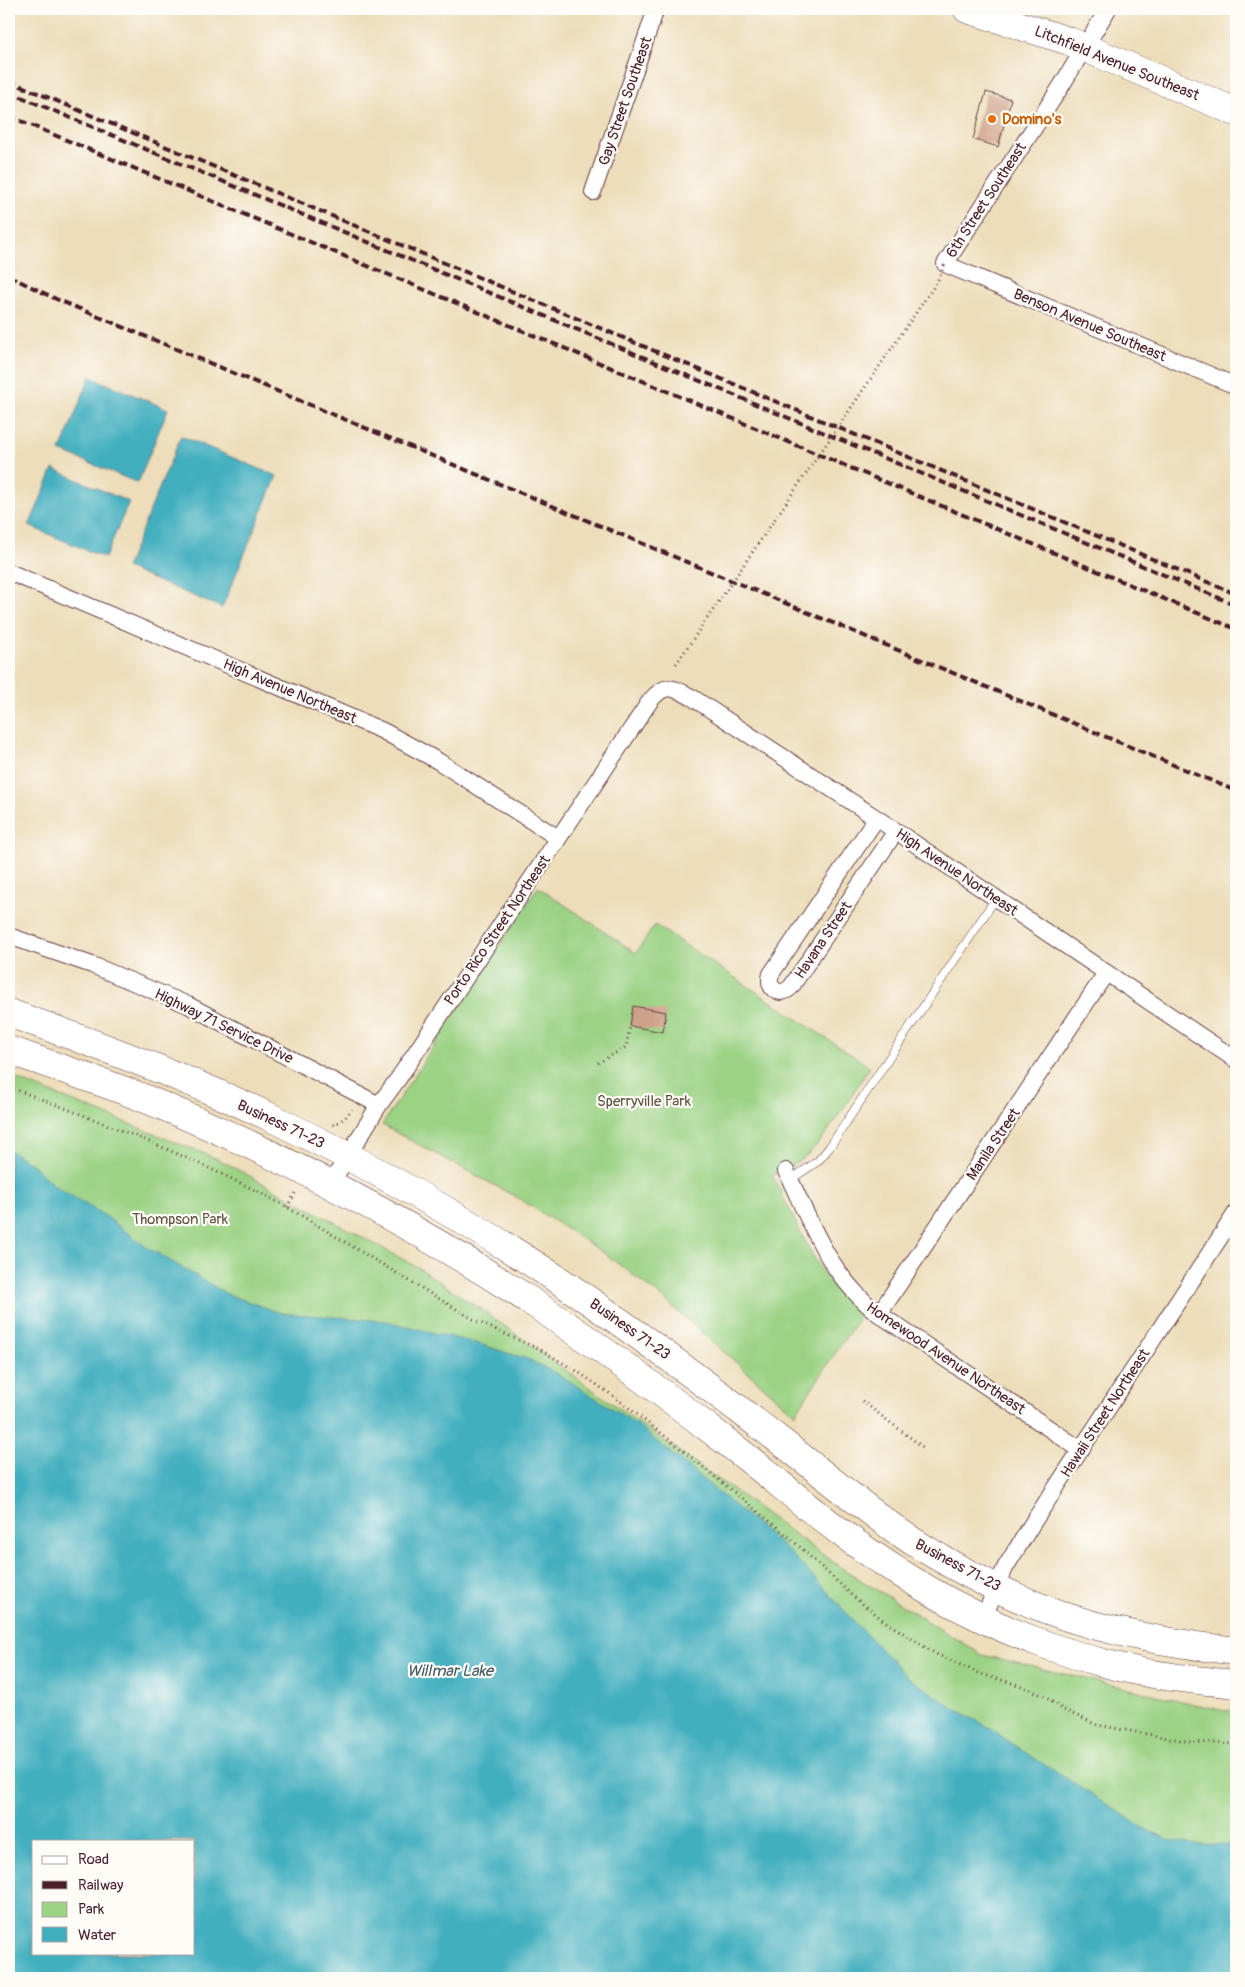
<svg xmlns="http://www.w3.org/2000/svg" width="1245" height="1987" viewBox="0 0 1245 1987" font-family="Pangolin,sans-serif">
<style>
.green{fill:#9bd284;stroke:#727858}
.water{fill:#42afbf;stroke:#466775;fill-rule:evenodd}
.building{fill:#cfa18a}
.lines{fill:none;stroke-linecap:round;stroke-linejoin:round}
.lane-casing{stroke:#623c40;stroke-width:9}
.street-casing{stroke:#623c40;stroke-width:18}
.highway-casing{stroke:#623c40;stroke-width:29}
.path{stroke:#623c40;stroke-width:3;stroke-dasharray:1 4;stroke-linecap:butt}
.lane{stroke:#fff;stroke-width:8}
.street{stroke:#fff;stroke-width:16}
.highway{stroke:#fff;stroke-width:28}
.rail{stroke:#4a1f2b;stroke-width:4;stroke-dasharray:8 4;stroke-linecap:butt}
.path-bridge{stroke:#623c40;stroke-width:3;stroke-dasharray:1 4;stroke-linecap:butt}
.food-dot{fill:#e8710a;stroke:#fdfcf7;stroke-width:2}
.labels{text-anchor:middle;stroke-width:4.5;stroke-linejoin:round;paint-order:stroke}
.street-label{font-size:15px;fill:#4a1f2b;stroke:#fdfcf7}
.food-label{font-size:15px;font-weight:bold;fill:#c56008;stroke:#fdfcf7;text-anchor:start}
.park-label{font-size:15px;fill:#625546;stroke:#fdfcf7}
.water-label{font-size:16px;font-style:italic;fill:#475966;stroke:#fdfcf7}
</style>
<rect width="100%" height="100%" fill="#fdfcf7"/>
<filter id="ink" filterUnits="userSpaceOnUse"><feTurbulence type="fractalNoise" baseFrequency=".02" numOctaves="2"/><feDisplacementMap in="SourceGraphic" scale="10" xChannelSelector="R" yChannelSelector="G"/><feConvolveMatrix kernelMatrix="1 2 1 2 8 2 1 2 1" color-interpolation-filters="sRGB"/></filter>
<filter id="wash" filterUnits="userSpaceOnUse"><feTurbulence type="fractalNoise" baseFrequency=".0096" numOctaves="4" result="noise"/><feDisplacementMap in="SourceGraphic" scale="20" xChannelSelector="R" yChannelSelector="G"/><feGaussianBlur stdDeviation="1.12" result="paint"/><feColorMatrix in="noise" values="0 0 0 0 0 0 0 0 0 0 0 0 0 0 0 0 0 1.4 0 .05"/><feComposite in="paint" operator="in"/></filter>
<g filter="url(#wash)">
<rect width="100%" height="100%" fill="#edddba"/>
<path class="green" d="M 538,887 L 636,953 L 655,925 L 870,1067 C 853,1092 830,1133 809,1153 C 799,1163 785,1170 772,1175 C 800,1227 815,1276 860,1316 L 795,1414 L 658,1294 L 605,1254 L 520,1199 L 382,1125 Z
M 9,1076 L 220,1160 L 417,1267 L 482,1310 L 840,1567 L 982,1655 L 1225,1711 L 1236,1710 L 1236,1855 L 1201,1863 L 203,1304 L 9,1221 Z"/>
<path class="water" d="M 90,377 L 168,409 L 138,483 L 60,451 Z
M 181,436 L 277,476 L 222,608 L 126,568 Z
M 53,469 L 129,502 L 105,558 L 29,526 Z
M 9,1150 L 34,1166 L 53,1185 L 104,1215 L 145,1246 L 227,1294 L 281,1313 L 386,1321 L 479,1344 L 530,1360 L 563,1377 L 636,1424 L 783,1546 L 822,1586 L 860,1628 L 909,1678 L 954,1708 L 994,1730 L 1009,1742 L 1144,1828 L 1169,1840 L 1196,1845 L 1230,1845 L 1236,1843 L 1236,1978 L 9,1978 ZM 34,1841 L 194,1841 L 194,1953 L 34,1953 Z"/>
<g id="blocks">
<path class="building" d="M 986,92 L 1011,99 L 998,147 L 973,139 Z
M 633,1006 L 666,1012 L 663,1032 L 630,1026 Z"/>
</g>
</g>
<g filter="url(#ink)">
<use href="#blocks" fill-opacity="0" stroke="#623c40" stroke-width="1"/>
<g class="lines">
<defs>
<path id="lane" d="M 790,1180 L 818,1161 L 829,1148 L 996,898"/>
<path id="street" d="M 1108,9 L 1060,88 L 945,264 L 1236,386
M 593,192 L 656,9
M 9,572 L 383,731 L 438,761 L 558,838
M 876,819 L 771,974 C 766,989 780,998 791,987 L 896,831
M 9,936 L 92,965 L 188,1005 L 379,1105
M 786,1171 C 812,1225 830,1277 879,1314 L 1081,1450
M 330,1185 L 379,1105 L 398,1079 L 650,701 C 666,681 674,688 693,698 L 896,831 L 1236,1060
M 879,1314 L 1106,973
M 983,1619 L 1005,1568 L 1032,1524 L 1236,1213"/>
<path id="highway" d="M 967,9 L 1069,41 L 1236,112
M 9,1013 C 97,1044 185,1077 270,1117 C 369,1165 465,1219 557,1279 C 634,1330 706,1384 779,1440 C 818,1470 856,1501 896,1530 C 939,1560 996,1590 1045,1609 C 1106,1633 1171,1643 1236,1651
M 9,1050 C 53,1066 97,1080 141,1097 C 278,1153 415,1225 538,1306 C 604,1350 669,1397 732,1446 C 771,1476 808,1508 847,1537 C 905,1579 970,1617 1038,1642 C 1077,1657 1131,1672 1173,1677 C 1194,1680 1215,1682 1236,1684"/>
</defs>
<use href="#lane" class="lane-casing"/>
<use href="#street" class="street-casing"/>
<use href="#highway" class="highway-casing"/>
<path class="path" d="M 598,1063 L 626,1047 L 630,1026
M 9,1087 C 103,1122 198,1159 287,1207 L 476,1321 L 539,1349 L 575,1370 L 612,1395 L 675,1444 L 790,1538 L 854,1597 L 883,1620 L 934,1653 L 981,1674 L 1022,1686 L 1042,1695 L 1064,1710 L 1097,1725 L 1191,1742 L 1236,1744
M 333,1125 L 345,1118 L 352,1109
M 287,1207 L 297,1190
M 862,1401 L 924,1448"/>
<use href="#lane" class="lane"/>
<use href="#street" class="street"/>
<use href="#highway" class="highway"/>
<path class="rail" d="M 9,81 L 1236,594
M 9,92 L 1236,605
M 9,116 L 1236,629
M 9,276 L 56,299 L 1236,791"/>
<path class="path-bridge" d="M 676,664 L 937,282 L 945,264"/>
</g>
</g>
<circle class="food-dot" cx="992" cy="119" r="5"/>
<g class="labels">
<g class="street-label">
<text transform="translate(1117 63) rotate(22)" y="5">Litchfield Avenue Southeast</text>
<text transform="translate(625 101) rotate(-71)" y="5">Gay Street Southeast</text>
<text transform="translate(986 200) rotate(-57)" y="5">6th Street Southeast</text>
<text transform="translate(1090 325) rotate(23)" y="5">Benson Avenue Southeast</text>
<text transform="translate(290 691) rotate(23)" y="5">High Avenue Northeast</text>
<text transform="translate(957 872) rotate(34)" y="5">High Avenue Northeast</text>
<text transform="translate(497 930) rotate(-56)" y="5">Porto Rico Street Northeast</text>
<text transform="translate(823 940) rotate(-56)" y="5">Havana Street</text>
<text transform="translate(224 1026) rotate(26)" y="5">Highway 71 Service Drive</text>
<text transform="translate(281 1124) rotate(25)" y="5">Business 71-23</text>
<text transform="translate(993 1144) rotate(-56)" y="5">Manila Street</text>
<text transform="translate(630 1329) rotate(35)" y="5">Business 71-23</text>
<text transform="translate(946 1358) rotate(34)" y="5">Homewood Avenue Northeast</text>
<text transform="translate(1105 1413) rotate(-57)" y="5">Hawaii Street Northeast</text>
<text transform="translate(958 1565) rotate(28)" y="5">Business 71-23</text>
</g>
<g class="food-label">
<text x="1002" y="124">Domino's</text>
</g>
<g class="park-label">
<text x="644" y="1106">Sperryville Park</text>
<text x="180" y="1224">Thompson Park</text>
</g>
<g class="water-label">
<text x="450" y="1676">Willmar Lake</text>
</g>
</g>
<rect width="1245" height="1987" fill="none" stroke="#fdfcf7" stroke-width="30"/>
<rect x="32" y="1840" width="162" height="115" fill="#fdfcf7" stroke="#b5a4a5"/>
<rect x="42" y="1856" width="25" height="8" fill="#ffffff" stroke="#b5a4a5"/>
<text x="78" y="1864" font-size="15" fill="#4a1f2b">Road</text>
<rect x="42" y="1881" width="25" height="8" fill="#4a1f2b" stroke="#b5a4a5"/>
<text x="78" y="1890" font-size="15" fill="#4a1f2b">Railway</text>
<rect x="42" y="1902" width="25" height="15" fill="#9bd284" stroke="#b5a4a5"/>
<text x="78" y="1914" font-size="15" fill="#4a1f2b">Park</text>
<rect x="42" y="1927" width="25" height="15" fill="#42afbf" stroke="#b5a4a5"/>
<text x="78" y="1940" font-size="15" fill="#4a1f2b">Water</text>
</svg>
